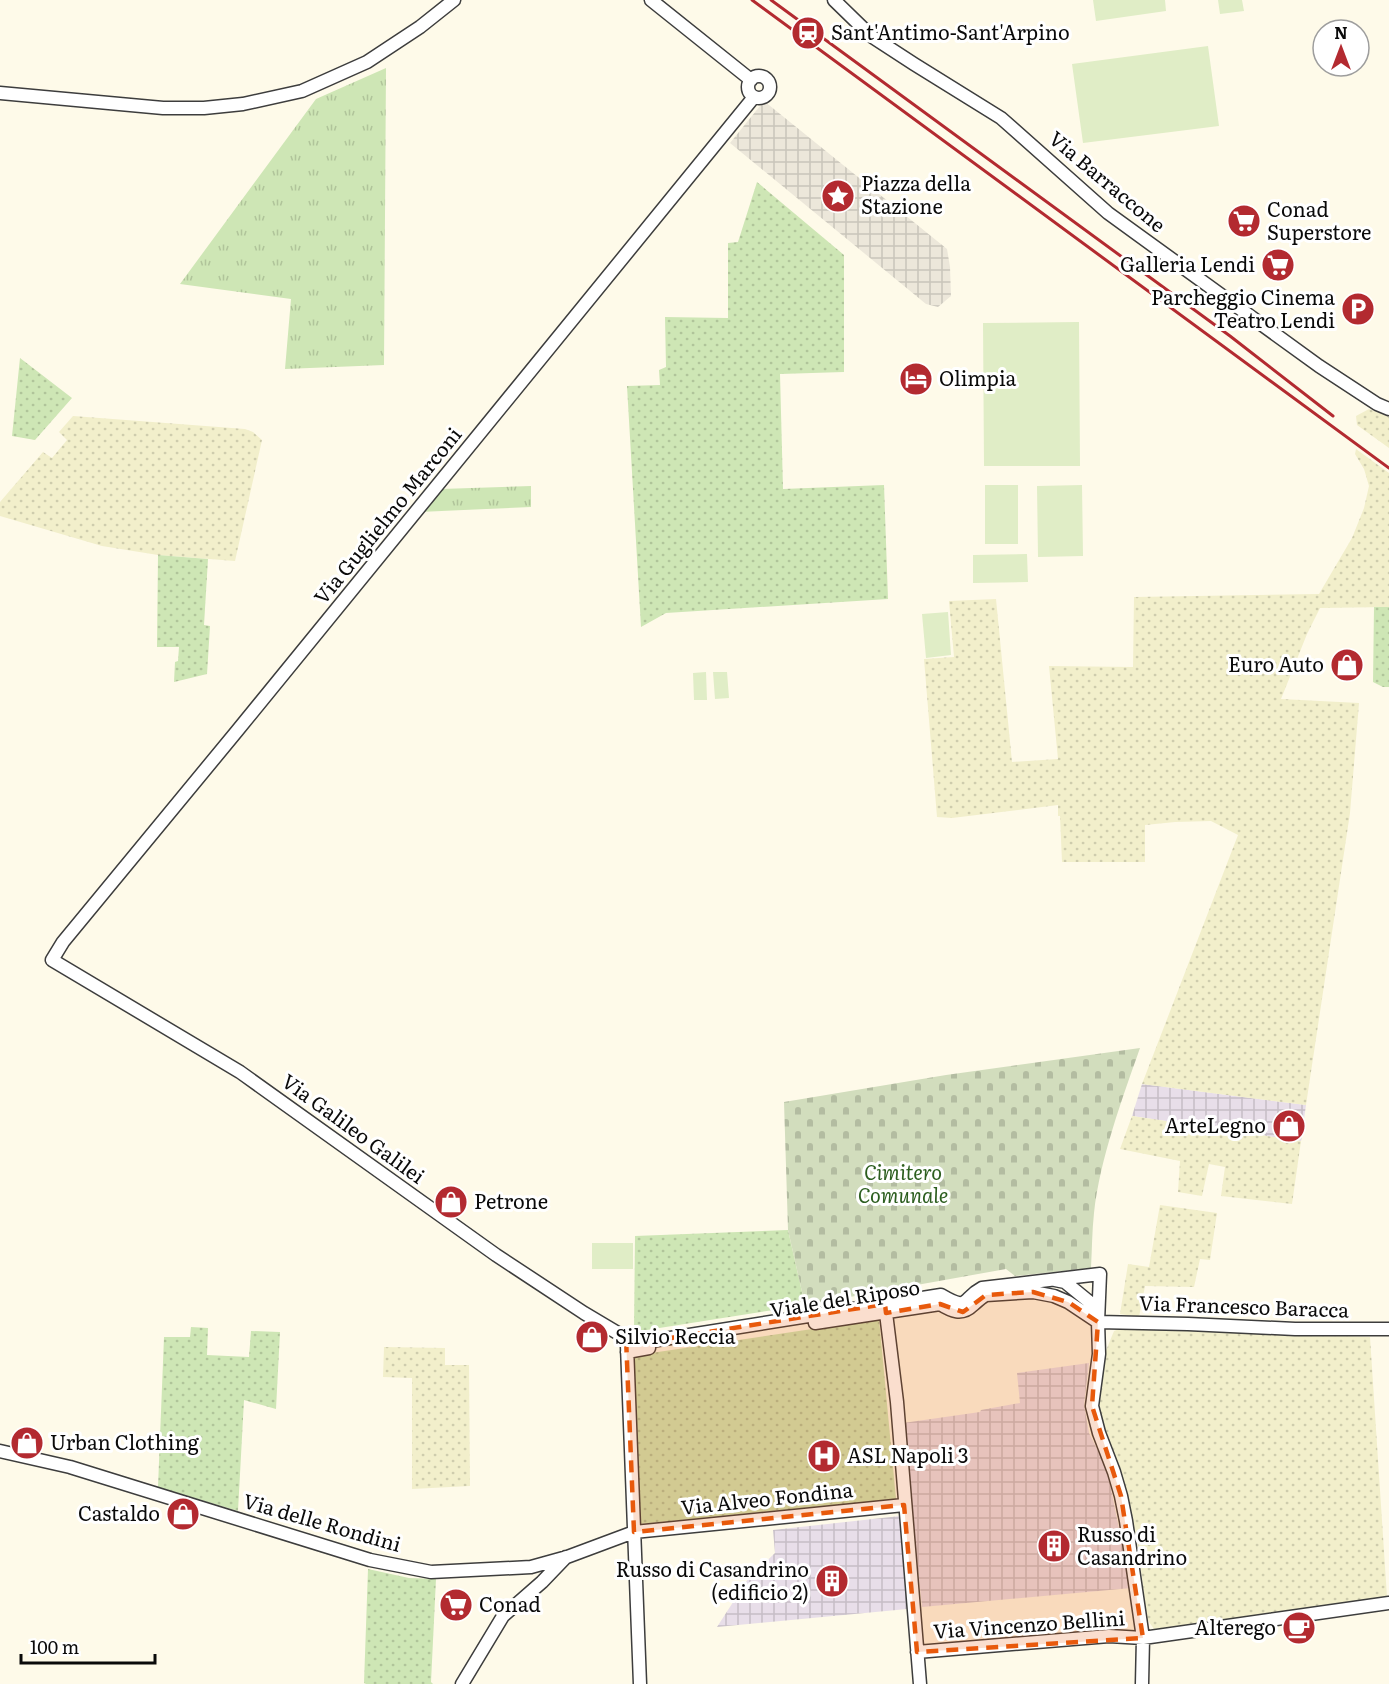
<svg xmlns="http://www.w3.org/2000/svg" width="1389" height="1684" viewBox="0 0 1389 1684" font-family="Literata,serif">
<style>
.industrial{fill:url(#industrial-grid)}
.farmland{fill:url(#farmland-dots)}
.grass{fill:url(#grass-dots)}
.cemetery{fill:url(#cemetery-stones)}
.park{fill:url(#park-tufts)}
.pitch{fill:#e0edc6}
.plaza{fill:url(#plaza-grid)}
.lines{fill:none;stroke-linecap:round;stroke-linejoin:round}
.tertiary-casing{stroke:#3d3d3d;stroke-width:15}
.tertiary{stroke:#fff;stroke-width:12}
.rail{stroke:#b32a30;stroke-width:3}
.marked{fill:#e8590c;fill-opacity:0.2;stroke:#e8590c;stroke-width:4.5;stroke-dasharray:12 8;stroke-linejoin:round}
.labels{text-anchor:middle;stroke-width:6;stroke-linejoin:round;paint-order:stroke}
.poi-label{font-size:20px;fill:#0a0a0a;stroke:#fff;text-anchor:start}
.street-label{font-size:20px;fill:#0a0a0a;stroke:#fff}
.park-label{font-size:20px;font-style:italic;fill:#2c5e1f;stroke:#fff}
</style>
<defs>
<pattern id="industrial-grid" width="8" height="8" patternUnits="userSpaceOnUse" patternTransform="scale(1.5)"><rect width="8" height="8" fill="#e8dee9"/><path d="M0 4h8M4 0v8" fill="none" stroke="#c6bdc6"/></pattern>
<pattern id="farmland-dots" width="8" height="8" patternUnits="userSpaceOnUse" patternTransform="scale(1.5)"><rect width="8" height="8" fill="#f2efcb"/><path d="M2 2h.1M6 6h.1" fill="none" stroke="#ceccad" stroke-width="1.8" stroke-linecap="round"/></pattern>
<pattern id="grass-dots" width="8" height="8" patternUnits="userSpaceOnUse" patternTransform="scale(1.5)"><rect width="8" height="8" fill="#cee6b5"/><path d="M2 2h.1M6 6h.1" fill="none" stroke="#b0c49a" stroke-width="1.8" stroke-linecap="round"/></pattern>
<pattern id="cemetery-stones" width="16" height="16" patternUnits="userSpaceOnUse" patternTransform="scale(1.5)"><rect width="16" height="16" fill="#d2ddbd"/><path d="M2 7V4a2 2 0 0 1 4 0v3zM10 15v-3a2 2 0 0 1 4 0v3z" fill="#b3bca1"/></pattern>
<pattern id="park-tufts" width="24" height="20" patternUnits="userSpaceOnUse" patternTransform="scale(1.5)"><rect width="24" height="20" fill="#cee6b5"/><path d="M3 7l-1-3M5 7V3M7 7l1-3M15 17l-1-3M17 17v-4M19 17l1-3" fill="none" stroke="#b0c49a"/></pattern>
<pattern id="plaza-grid" width="8" height="8" patternUnits="userSpaceOnUse" patternTransform="scale(1.5)"><rect width="8" height="8" fill="#ece7da"/><path d="M0 4h8M4 0v8" fill="none" stroke="#c9c5ba"/></pattern>
</defs>
<rect width="100%" height="100%" fill="#fefae9"/>
<path class="industrial" d="M 1142,1084 L 1306,1105 L 1301,1141 L 1132,1116 Z
M 1089,1363 L 1084,1405 L 1089,1433 L 1107,1469 L 1131,1588 L 922,1607 L 903,1423 L 980,1412 L 981,1410 L 1020,1403 L 1017,1373 Z
M 900,1516 L 907,1609 L 717,1627 L 748,1579 L 775,1553 L 773,1530 Z"/>
<path class="farmland" d="M 1369,409 L 1389,417 L 1389,448 L 1357,425 L 1356,416 Z
M 73,416 L 245,429 L 253,432 L 262,440 L 235,561 L 158,555 L 102,546 L 0,516 L 0,502 L 43,452 L 52,458 L 67,440 L 59,432 Z
M 1356,449 L 1389,473 L 1389,607 L 1320,608 L 1307,634 L 1281,699 L 1359,703 L 1350,813 L 1306,1105 L 1142,1084 L 1238,835 L 1211,821 L 1175,822 L 1145,825 L 1145,862 L 1062,862 L 1060,816 L 1058,816 L 1058,805 L 952,818 L 937,817 L 924,659 L 954,657 L 949,601 L 996,599 L 1012,762 L 1058,759 L 1049,666 L 1133,667 L 1134,597 L 1319,594 L 1352,538 L 1364,508 L 1369,486 L 1364,469 L 1355,454 Z
M 1132,1116 L 1301,1141 L 1292,1204 L 1221,1196 L 1225,1167 L 1209,1164 L 1202,1196 L 1178,1192 L 1180,1161 L 1120,1149 Z
M 1160,1205 L 1217,1213 L 1210,1260 L 1200,1259 L 1194,1287 L 1145,1286 L 1139,1317 L 1120,1314 L 1128,1264 L 1149,1267 Z
M 1168,1328 L 1370,1337 L 1387,1597 L 1154,1629 L 1147,1619 L 1138,1546 L 1125,1487 L 1101,1419 L 1099,1402 L 1100,1379 L 1105,1353 L 1114,1331 L 1119,1329 Z
M 384,1347 L 445,1348 L 445,1365 L 469,1365 L 470,1486 L 412,1489 L 412,1378 L 383,1377 Z"/>
<path class="grass" d="M 757,182 L 844,255 L 844,372 L 780,374 L 783,489 L 884,485 L 888,599 L 666,613 L 641,627 L 627,386 L 660,385 L 659,370 L 666,367 L 665,317 L 728,318 L 728,243 L 738,242 Z
M 20,358 L 72,398 L 35,440 L 12,436 Z
M 158,555 L 208,559 L 204,625 L 210,626 L 207,674 L 174,682 L 175,662 L 178,661 L 179,647 L 157,647 Z
M 1374,607 L 1389,607 L 1389,687 L 1383,687 L 1373,682 Z
M 788,1230 L 805,1305 L 634,1332 L 635,1236 Z
M 879,1319 L 896,1499 L 639,1524 L 631,1356 Z
M 191,1327 L 208,1328 L 207,1355 L 249,1357 L 251,1331 L 280,1332 L 276,1409 L 244,1400 L 238,1511 L 158,1487 L 164,1337 L 190,1337 Z
M 368,1569 L 409,1578 L 436,1579 L 431,1682 L 433,1684 L 366,1684 L 364,1683 Z"/>
<path class="cemetery" d="M 1140,1048 C 1122,1099 1100,1159 1094,1213 C 1092,1231 1092,1250 1091,1268 L 1015,1276 L 1006,1269 L 805,1305 L 788,1230 L 784,1102 L 946,1075 Z"/>
<path class="park" d="M 386,68 L 384,365 L 285,369 L 291,299 L 180,284 L 316,99 Z
M 531,486 L 531,507 L 419,512 L 441,489 Z"/>
<path class="pitch" d="M 1093,0 L 1165,0 L 1166,11 L 1096,21 Z
M 1218,0 L 1242,0 L 1244,11 L 1220,14 Z
M 1208,46 L 1219,126 L 1083,143 L 1072,64 Z
M 1079,322 L 1080,466 L 984,466 L 983,323 Z
M 985,485 L 1018,485 L 1018,544 L 985,544 Z
M 1082,485 L 1083,556 L 1038,557 L 1037,486 Z
M 1027,554 L 1028,582 L 973,583 L 973,555 Z
M 948,612 L 951,655 L 926,658 L 922,614 Z
M 706,672 L 707,700 L 694,700 L 693,673 Z
M 713,672 L 727,672 L 729,698 L 715,699 Z
M 592,1243 L 633,1243 L 633,1269 L 592,1269 Z"/>
<path class="plaza" d="M 764,101 L 947,249 L 950,267 L 951,296 L 938,307 L 926,304 L 730,143 Z"/>
<g class="lines">
<defs>
<path id="tertiary" d="M 651,0 L 751,80
M 834,0 L 871,36 L 914,64 L 1001,118 L 1108,213 L 1319,366 L 1377,404 L 1389,409
M748 87a11 11 0 1 1 22 0a11 11 0 1 1-22 0Z
M 0,93 L 163,108 L 204,108 L 243,104 L 302,91 L 367,62 L 420,27 L 454,0
M 754,97 L 237,731 L 63,942 L 52,960 L 240,1072 L 496,1255 L 584,1313 L 626,1338 L 639,1343 L 941,1295 C 970,1312 961,1299 982,1288 L 1100,1274
M 1100,1274 L 1098,1322 L 1099,1354 L 1092,1406 L 1099,1433 L 1114,1472 L 1121,1496 L 1126,1521 L 1143,1638 L 1142,1684
M 1055,1280 L 1065,1282 L 1098,1309
M 885,1305 L 897,1402 L 920,1684
M 815,1323 L 940,1304 C 951,1311 962,1316 973,1305 C 978,1301 980,1298 986,1295 L 1033,1292 L 1054,1296 L 1068,1302 L 1098,1322 L 1188,1324 L 1295,1329 L 1389,1329
M 627,1346 L 640,1684
M 627,1352 L 649,1348
M 0,1451 L 70,1467 L 370,1560 L 431,1572 L 531,1567 L 567,1557 L 634,1532 L 904,1505
M 917,1652 L 1109,1636 L 1143,1638 L 1389,1603
M 462,1684 L 503,1616 L 542,1582 L 566,1557"/>
</defs>
<use href="#tertiary" class="tertiary-casing"/>
<use href="#tertiary" class="tertiary"/>
<path class="rail" d="M 752,0 L 1389,468
M 771,0 L 1230,336 L 1333,416"/>
</g>
<path class="marked" d="M 1033,1292 L 1068,1302 L 1098,1322 L 1092,1406 L 1121,1496 L 1143,1638 L 917,1652 L 904,1505 L 634,1532 L 626,1338 L 639,1343 L 885,1304 L 886,1313 L 940,1304 L 963,1312 L 986,1295 Z"/>
<defs>
<symbol id="station-disc" viewBox="-11 -11 22 22"><circle r="9.5" fill="#b32a30" stroke="#fff"/><path d="M-3-6H3Q5-6 5-4V2Q5 4 3 4L4.5 6H3L1.5 4h-3L-3 6H-4.5L-3 4Q-5 4-5 2V-4Q-5-6-3-6ZM-3.5-4v3h7v-3ZM-3.5 1v1.5H-2V1ZM2 1v1.5H3.5V1Z" fill="#fff"/></symbol>
<symbol id="sight-disc" viewBox="-11 -11 22 22"><circle r="9.5" fill="#b32a30" stroke="#fff"/><path d="M0-6L1.8-2.2L6-1.7L2.9 1.2L3.7 5.4L0 3.3L-3.7 5.4L-2.9 1.2L-6-1.7L-1.8-2.2Z" fill="#fff"/></symbol>
<symbol id="supermarket-disc" viewBox="-11 -11 22 22"><circle r="9.5" fill="#b32a30" stroke="#fff"/><path d="M-6-5.5h2.5l.6 2H6L4.5 2H-2.5L-4.4-4H-6ZM-1.5 3.2a1.3 1.3 0 1 0 .1 0ZM3 3.2a1.3 1.3 0 1 0 .1 0Z" fill="#fff"/></symbol>
<symbol id="parking-disc" viewBox="-11 -11 22 22"><circle r="9.5" fill="#b32a30" stroke="#fff"/><path d="M-3.5-5.5H1a3.5 3.5 0 0 1 0 7H-1V5.5H-3.5ZM-1-3.4V-.6H.8a1.4 1.4 0 0 0 0-2.8Z" fill="#fff"/></symbol>
<symbol id="hotel-disc" viewBox="-11 -11 22 22"><circle r="9.5" fill="#b32a30" stroke="#fff"/><path d="M-6-4.5h1.5V1H6V5H4.5V3h-9V5H-6ZM-4 0a1.8 1.8 0 1 1 3.6 0ZM.5 0V-2.5h3Q6-2.5 6 0Z" fill="#fff"/></symbol>
<symbol id="shop-disc" viewBox="-11 -11 22 22"><circle r="9.5" fill="#b32a30" stroke="#fff"/><path d="M-5-2.5h2.3a2.7 3.5 0 0 1 5.4 0H5L5.5 6h-11ZM-1.5-2.5h3a1.5 2.3 0 0 0-3 0Z" fill="#fff"/></symbol>
<symbol id="hospital-disc" viewBox="-11 -11 22 22"><circle r="9.5" fill="#b32a30" stroke="#fff"/><path d="M-5-5h3v3.5h4V-5h3V5h-3V1.5h-4V5h-3Z" fill="#fff"/></symbol>
<symbol id="building-disc" viewBox="-11 -11 22 22"><circle r="9.5" fill="#b32a30" stroke="#fff"/><path d="M-4-6H4V6H1V3H-1V6H-4ZM-2.5-4.3h1.7v1.8h-1.7ZM.8-4.3h1.7v1.8H.8ZM-2.5-1h1.7V.8h-1.7ZM.8-1h1.7V.8H.8Z" fill="#fff"/></symbol>
<symbol id="cafe-disc" viewBox="-11 -11 22 22"><circle r="9.5" fill="#b32a30" stroke="#fff"/><path d="M-5.5-4.5H6V0H3Q3 3.5 0 3.5H-2.5Q-5.5 3.5-5.5 0ZM3-3.2v2h1.7v-2ZM-6 4.5H4V6H-6Z" fill="#fff"/></symbol>
</defs>
<g fill-rule="evenodd">
<use href="#station-disc" x="789" y="14" width="38" height="38"/>
<use href="#sight-disc" x="819" y="177" width="38" height="38"/>
<use href="#supermarket-disc" x="1225" y="202" width="38" height="38"/>
<use href="#supermarket-disc" x="1259" y="246" width="38" height="38"/>
<use href="#parking-disc" x="1339" y="290" width="38" height="38"/>
<use href="#hotel-disc" x="897" y="360" width="38" height="38"/>
<use href="#shop-disc" x="1328" y="646" width="38" height="38"/>
<use href="#shop-disc" x="1270" y="1107" width="38" height="38"/>
<use href="#shop-disc" x="432" y="1183" width="38" height="38"/>
<use href="#shop-disc" x="573" y="1318" width="38" height="38"/>
<use href="#shop-disc" x="8" y="1424" width="38" height="38"/>
<use href="#hospital-disc" x="805" y="1437" width="38" height="38"/>
<use href="#shop-disc" x="164" y="1495" width="38" height="38"/>
<use href="#building-disc" x="1035" y="1527" width="38" height="38"/>
<use href="#building-disc" x="813" y="1562" width="38" height="38"/>
<use href="#supermarket-disc" x="437" y="1586" width="38" height="38"/>
<use href="#cafe-disc" x="1280" y="1609" width="38" height="38"/>
</g>
<g class="labels">
<g class="poi-label">
<text x="831" y="40">Sant'Antimo-Sant'Arpino</text>
<text x="861" y="191">Piazza della<tspan x="861" dy="23">Stazione</tspan></text>
<text x="1267" y="217">Conad<tspan x="1267" dy="23">Superstore</tspan></text>
<text x="1255" y="272" text-anchor="end">Galleria Lendi</text>
<text x="1335" y="305" text-anchor="end">Parcheggio Cinema<tspan x="1335" dy="23">Teatro Lendi</tspan></text>
<text x="939" y="386">Olimpia</text>
<text x="1324" y="672" text-anchor="end">Euro Auto</text>
<text x="1266" y="1133" text-anchor="end">ArteLegno</text>
<text x="474" y="1209">Petrone</text>
<text x="615" y="1344">Silvio Reccia</text>
<text x="50" y="1450">Urban Clothing</text>
<text x="847" y="1463">ASL Napoli 3</text>
<text x="160" y="1521" text-anchor="end">Castaldo</text>
<text x="1077" y="1542">Russo di<tspan x="1077" dy="23">Casandrino</tspan></text>
<text x="809" y="1577" text-anchor="end">Russo di Casandrino<tspan x="809" dy="23">(edificio 2)</tspan></text>
<text x="479" y="1612">Conad</text>
<text x="1276" y="1635" text-anchor="end">Alterego</text>
</g>
<g class="street-label">
<text transform="translate(1107 182) rotate(40)" y="7">Via Barraccone</text>
<text transform="translate(388 516) rotate(-51)" y="7">Via Guglielmo Marconi</text>
<text transform="translate(353 1129) rotate(36)" y="7">Via Galileo Galilei</text>
<text transform="translate(845 1299) rotate(-9)" y="7">Viale del Riposo</text>
<text transform="translate(1244 1307) rotate(2)" y="7">Via Francesco Baracca</text>
<text transform="translate(767 1499) rotate(-6)" y="7">Via Alveo Fondina</text>
<text transform="translate(322 1523) rotate(16)" y="7">Via delle Rondini</text>
<text transform="translate(1029 1625) rotate(-4)" y="7">Via Vincenzo Bellini</text>
</g>
<g class="park-label">
<text x="903" y="1180">Cimitero<tspan x="903" dy="23">Comunale</tspan></text>
</g>
</g>
<g transform="translate(1341 48)"><circle r="28" fill="#ffffff" stroke="#9d9d9d" stroke-width="1.5"/>
<path d="M0-4.5L10 22L0 15L-10 22Z" fill="#b32a30"/>
<text y="-9" font-size="16" font-weight="bold" text-anchor="middle" fill="#0a0a0a">N</text>
</g>
<path d="M21 1654v9h134v-9" fill="none" stroke="#0a0a0a" stroke-width="3"/>
<text x="30" y="1654" font-size="18" fill="#0a0a0a" stroke="#ffffff" stroke-width="4.5" paint-order="stroke">100 m</text>
</svg>
